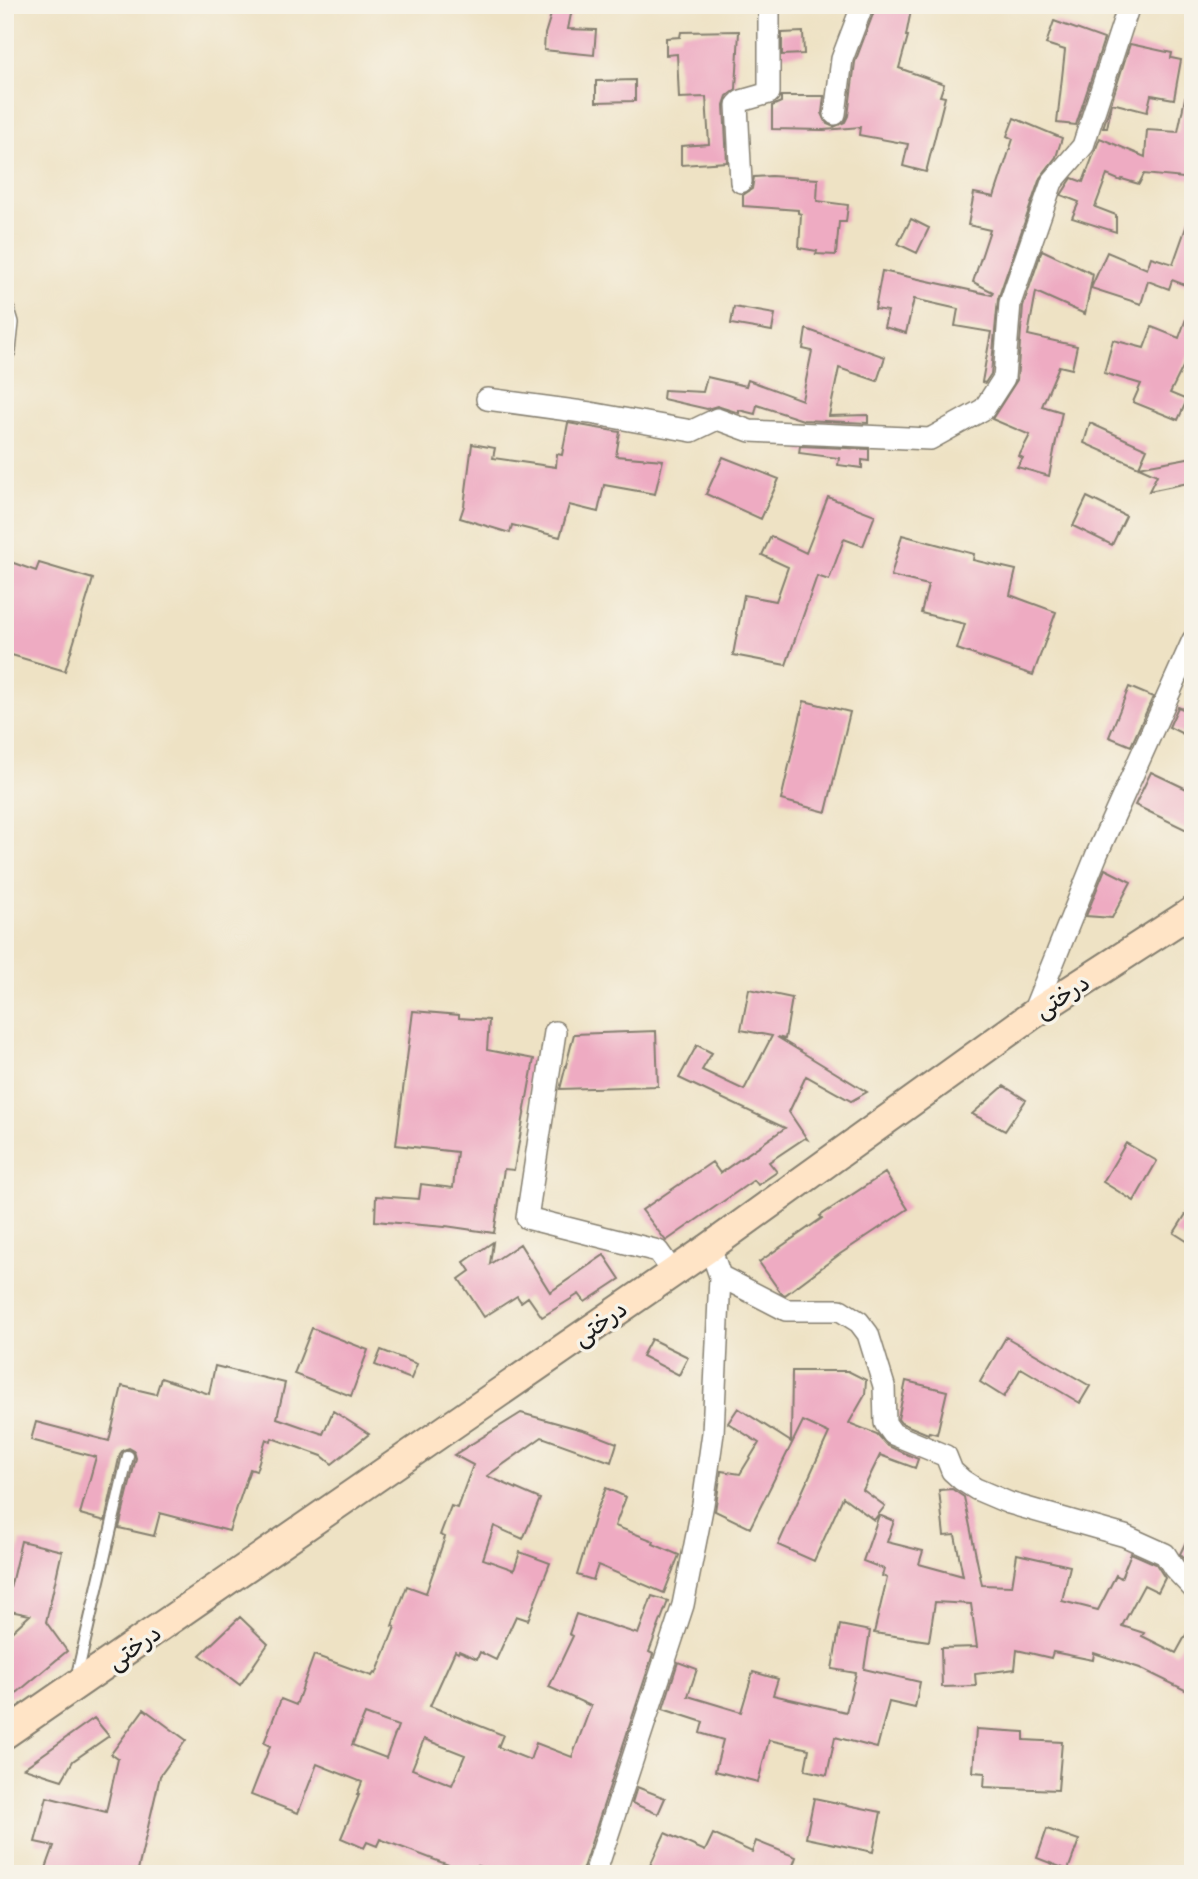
<svg xmlns="http://www.w3.org/2000/svg" width="1198" height="1879" viewBox="0 0 1198 1879" font-family="Sriracha,'Playpen Sans Arabic',sans-serif">
<style>
.building{fill:#eeabc2;fill-rule:evenodd}
.lines{fill:none;stroke-linecap:round;stroke-linejoin:round}
.lane-casing{stroke:#857f70;stroke-width:14}
.street-casing{stroke:#857f70;stroke-width:24}
.secondary-casing{stroke:#857f70;stroke-width:32}
.lane{stroke:#fff;stroke-width:10}
.street{stroke:#fff;stroke-width:21}
.secondary{stroke:#ffe4c6;stroke-width:28}
.labels{text-anchor:middle;stroke-width:7;stroke-linejoin:round;paint-order:stroke}
.street-label{font-size:24px;fill:#1c1c1c;stroke:#f7f3e8}
</style>
<rect width="100%" height="100%" fill="#f7f3e8"/>
<filter id="ink" filterUnits="userSpaceOnUse"><feTurbulence type="fractalNoise" baseFrequency=".0143" numOctaves="2"/><feDisplacementMap in="SourceGraphic" scale="14" xChannelSelector="R" yChannelSelector="G"/><feConvolveMatrix kernelMatrix="1 2 1 2 8 2 1 2 1" color-interpolation-filters="sRGB"/></filter>
<filter id="wash" filterUnits="userSpaceOnUse"><feTurbulence type="fractalNoise" baseFrequency=".00686" numOctaves="4" result="noise"/><feDisplacementMap in="SourceGraphic" scale="28" xChannelSelector="R" yChannelSelector="G"/><feGaussianBlur stdDeviation="1.57" result="paint"/><feColorMatrix in="noise" values="0 0 0 0 0 0 0 0 0 0 0 0 0 0 0 0 0 1.4 0 .05"/><feComposite in="paint" operator="in"/></filter>
<g filter="url(#wash)">
<rect width="100%" height="100%" fill="#eee2c4"/>
<g id="blocks">
<path class="building" d="M 874,5 L 912,5 L 906,36 L 908,36 L 899,68 L 944,84 L 940,96 L 945,97 L 926,172 L 903,166 L 908,144 L 859,135 L 860,127 L 824,130 L 772,129 L 772,106 L 781,102 L 781,96 L 824,96 L 822,113 L 827,124 L 834,127 L 845,122 L 848,116 L 855,62 L 873,14 Z
M 553,8 L 572,9 L 568,29 L 596,30 L 594,55 L 544,50 L 545,34 Z
M 1054,21 L 1104,39 L 1076,125 L 1057,123 L 1065,50 L 1046,44 Z
M 739,31 L 736,89 L 727,96 L 724,105 L 727,162 L 681,165 L 681,146 L 709,144 L 706,97 L 679,98 L 677,54 L 666,55 L 666,38 L 680,37 L 681,32 Z
M 803,32 L 804,54 L 782,55 L 782,33 Z
M 1130,44 L 1172,53 L 1171,58 L 1181,60 L 1174,99 L 1151,95 L 1147,112 L 1112,103 L 1107,128 L 1103,128 Z
M 635,80 L 635,101 L 596,102 L 596,81 Z
M 1185,98 L 1193,99 L 1193,179 L 1144,174 L 1139,184 L 1122,179 L 1121,181 L 1107,175 L 1095,207 L 1116,215 L 1116,232 L 1072,218 L 1079,202 L 1061,195 L 1072,178 L 1083,182 L 1100,138 L 1145,157 L 1147,130 L 1178,132 Z
M 1014,118 L 1062,138 L 1056,157 L 1040,178 L 998,299 L 991,374 L 985,383 L 982,382 L 991,332 L 955,326 L 958,309 L 914,299 L 906,333 L 884,327 L 888,311 L 875,309 L 882,271 L 992,295 L 993,292 L 973,282 L 990,230 L 968,225 L 974,193 L 994,197 L 1013,139 L 1007,136 Z
M 771,176 L 818,179 L 817,201 L 848,205 L 846,222 L 839,222 L 836,255 L 816,254 L 817,251 L 799,248 L 801,214 L 798,213 L 798,210 L 743,206 L 743,195 L 752,189 L 754,177 Z
M 1190,216 L 1193,217 L 1193,288 L 1172,280 L 1169,289 L 1148,281 L 1141,304 L 1091,288 L 1107,252 L 1147,269 L 1151,257 L 1173,264 Z
M 911,219 L 929,228 L 917,253 L 898,244 Z
M 1042,250 L 1093,274 L 1085,314 L 1036,292 L 1028,335 L 1077,346 L 1072,369 L 1059,366 L 1042,406 L 1062,412 L 1049,476 L 1017,467 L 1023,458 L 1019,456 L 1030,435 L 992,419 L 1017,380 L 1023,306 Z
M 1191,305 L 1193,347 L 1170,393 L 1187,400 L 1178,420 L 1133,402 L 1141,384 L 1104,373 L 1113,340 L 1144,348 L 1152,327 L 1179,338 Z
M 734,307 L 775,314 L 772,331 L 731,324 Z
M 806,329 L 885,357 L 877,381 L 839,368 L 829,416 L 868,415 L 868,423 L 803,420 L 757,405 L 755,414 L 739,410 L 739,413 L 717,406 L 707,409 L 663,399 L 664,390 L 703,392 L 707,377 L 746,386 L 748,380 L 802,400 L 812,351 L 803,349 Z
M 568,423 L 620,432 L 616,456 L 663,460 L 655,494 L 604,485 L 598,512 L 569,505 L 560,537 L 512,525 L 510,533 L 460,518 L 464,506 L 472,444 L 495,448 L 493,458 L 556,467 L 557,454 L 562,455 Z
M 1090,423 L 1147,449 L 1139,467 L 1193,457 L 1193,482 L 1149,491 L 1157,475 L 1084,443 Z
M 800,446 L 869,449 L 869,461 L 862,460 L 862,468 L 838,465 L 839,458 L 799,453 Z
M 723,457 L 779,479 L 761,519 L 706,494 Z
M 828,497 L 875,515 L 863,546 L 844,539 L 829,580 L 817,576 L 786,665 L 733,655 L 744,595 L 776,601 L 788,567 L 762,555 L 771,536 L 806,553 Z
M 1087,497 L 1126,516 L 1112,545 L 1073,526 Z
M 902,535 L 974,554 L 973,560 L 1016,570 L 1010,595 L 1056,612 L 1033,675 L 957,649 L 965,624 L 921,613 L 928,585 L 891,576 Z
M 5,560 L 36,571 L 39,563 L 93,579 L 65,671 L 5,653 Z
M 1129,687 L 1153,697 L 1131,746 L 1109,737 Z
M 804,701 L 850,712 L 826,812 L 781,800 Z
M 1178,707 L 1193,713 L 1193,739 L 1169,727 Z
M 1151,772 L 1193,792 L 1193,833 L 1135,805 Z
M 1105,869 L 1131,882 L 1112,918 L 1086,916 Z
M 749,989 L 792,998 L 785,1039 L 777,1037 L 867,1092 L 851,1101 L 806,1076 L 789,1112 L 807,1139 L 805,1138 L 769,1162 L 777,1172 L 758,1185 L 754,1180 L 666,1241 L 642,1210 L 712,1162 L 720,1173 L 785,1128 L 679,1078 L 697,1045 L 712,1053 L 702,1070 L 744,1090 L 772,1036 L 741,1030 Z
M 413,1011 L 459,1015 L 459,1018 L 489,1020 L 487,1050 L 534,1059 L 514,1170 L 504,1169 L 494,1233 L 446,1226 L 445,1227 L 375,1221 L 376,1196 L 419,1199 L 421,1184 L 453,1188 L 457,1152 L 396,1145 Z
M 656,1031 L 658,1086 L 560,1089 L 574,1034 Z
M 1004,1086 L 1026,1100 L 1005,1131 L 972,1114 Z
M 1126,1143 L 1157,1161 L 1134,1201 L 1103,1182 Z
M 885,1173 L 908,1209 L 840,1254 L 785,1295 L 781,1293 L 759,1262 L 822,1218 L 820,1216 Z
M 1193,1203 L 1193,1245 L 1174,1233 Z
M 493,1242 L 490,1264 L 520,1244 L 550,1292 L 604,1255 L 620,1279 L 585,1302 L 579,1294 L 542,1317 L 528,1297 L 521,1302 L 517,1296 L 484,1317 L 459,1279 L 470,1271 L 464,1262 Z
M 312,1328 L 368,1350 L 351,1396 L 294,1374 Z
M 1006,1337 L 1090,1386 L 1080,1403 L 1021,1368 L 1004,1397 L 980,1382 Z
M 651,1339 L 688,1357 L 679,1375 L 642,1356 Z
M 381,1350 L 417,1364 L 411,1379 L 375,1365 Z
M 215,1366 L 285,1383 L 277,1418 L 323,1434 L 333,1411 L 369,1434 L 332,1464 L 322,1456 L 272,1438 L 271,1441 L 266,1439 L 256,1471 L 250,1469 L 229,1531 L 160,1513 L 154,1536 L 119,1528 L 136,1458 L 134,1451 L 129,1448 L 123,1450 L 120,1454 L 105,1521 L 80,1514 L 96,1457 L 31,1440 L 36,1422 L 109,1441 L 122,1386 L 156,1394 L 161,1378 L 209,1394 Z
M 792,1371 L 848,1371 L 866,1380 L 865,1395 L 849,1423 L 877,1434 L 888,1446 L 918,1459 L 915,1468 L 880,1455 L 863,1490 L 885,1506 L 874,1520 L 843,1497 L 814,1561 L 778,1545 L 829,1433 L 803,1421 L 750,1528 L 715,1511 L 721,1471 L 740,1474 L 759,1443 L 728,1423 L 738,1408 L 791,1442 Z
M 906,1381 L 947,1391 L 937,1434 L 929,1432 L 928,1434 L 901,1423 L 898,1419 Z
M 521,1413 L 586,1431 L 617,1443 L 611,1462 L 542,1437 L 487,1476 L 540,1499 L 523,1539 L 494,1526 L 483,1559 L 514,1570 L 520,1552 L 550,1563 L 528,1620 L 516,1616 L 496,1660 L 480,1652 L 477,1659 L 459,1651 L 458,1653 L 455,1651 L 430,1706 L 503,1735 L 498,1747 L 530,1760 L 536,1743 L 572,1757 L 591,1706 L 549,1687 L 573,1636 L 569,1634 L 576,1614 L 638,1634 L 652,1596 L 668,1601 L 649,1652 L 653,1654 L 581,1874 L 498,1874 L 478,1866 L 475,1874 L 472,1874 L 380,1839 L 377,1846 L 367,1842 L 364,1848 L 341,1838 L 359,1795 L 357,1795 L 362,1782 L 317,1764 L 298,1813 L 251,1795 L 270,1746 L 264,1743 L 281,1699 L 296,1705 L 314,1655 L 372,1676 L 374,1673 L 376,1674 L 395,1627 L 392,1626 L 407,1586 L 426,1593 L 445,1537 L 440,1535 L 451,1506 L 457,1508 L 473,1465 L 454,1455 ZM 365,1714 L 398,1726 L 386,1758 L 352,1745 ZM 424,1739 L 465,1755 L 452,1785 L 412,1769 Z
M 606,1488 L 626,1497 L 615,1526 L 654,1541 L 653,1544 L 679,1555 L 664,1593 L 598,1565 L 593,1580 L 577,1575 L 596,1512 Z
M 952,1489 L 964,1497 L 982,1585 L 1012,1586 L 1017,1554 L 1070,1566 L 1062,1601 L 1098,1610 L 1116,1575 L 1121,1578 L 1131,1553 L 1156,1564 L 1165,1578 L 1158,1592 L 1144,1585 L 1122,1626 L 1144,1633 L 1142,1636 L 1176,1653 L 1193,1622 L 1193,1694 L 1140,1668 L 1094,1653 L 1093,1660 L 1053,1652 L 1051,1658 L 1017,1650 L 1015,1669 L 975,1674 L 976,1686 L 942,1687 L 941,1648 L 977,1647 L 971,1604 L 935,1602 L 929,1641 L 874,1633 L 887,1578 L 882,1576 L 884,1569 L 863,1561 L 879,1515 L 894,1521 L 887,1542 L 923,1551 L 919,1564 L 963,1576 L 955,1535 L 944,1536 L 939,1490 Z
M 1193,1527 L 1193,1569 L 1180,1554 Z
M 21,1541 L 62,1551 L 46,1622 L 67,1651 L 18,1692 L 5,1699 L 5,1638 L 30,1615 L 5,1610 Z
M 240,1617 L 268,1644 L 240,1685 L 200,1655 Z
M 840,1625 L 870,1631 L 864,1669 L 920,1682 L 915,1708 L 889,1702 L 877,1748 L 835,1737 L 827,1775 L 805,1770 L 809,1749 L 769,1740 L 758,1782 L 715,1771 L 723,1740 L 700,1733 L 703,1722 L 663,1709 L 678,1662 L 697,1669 L 688,1696 L 741,1712 L 753,1672 L 778,1679 L 773,1695 L 846,1712 L 856,1673 L 832,1669 Z
M 144,1709 L 186,1740 L 160,1776 L 137,1874 L 44,1874 L 54,1846 L 35,1842 L 47,1797 L 106,1812 L 118,1759 L 111,1754 Z
M 94,1718 L 109,1736 L 73,1761 L 62,1780 L 24,1768 Z
M 976,1729 L 1024,1732 L 1024,1740 L 1062,1742 L 1058,1790 L 984,1787 L 985,1773 L 973,1772 Z
M 637,1787 L 665,1798 L 658,1814 L 632,1803 Z
M 814,1798 L 881,1812 L 873,1852 L 806,1838 Z
M 1047,1829 L 1079,1840 L 1068,1870 L 1037,1858 Z
M 665,1833 L 705,1851 L 713,1834 L 752,1852 L 756,1841 L 796,1857 L 790,1874 L 646,1874 Z"/>
</g>
</g>
<g filter="url(#ink)">
<use href="#blocks" fill-opacity="0" stroke="#857f70" stroke-width="2"/>
<g class="lines">
<defs>
<path id="lane" d="M 76,1679 L 128,1456"/>
<path id="street" d="M 835,114 L 842,59 L 861,9 L 860,5
M 741,182 L 737,105 L 741,101 L 769,93 L 769,5
M 5,313 L 8,323 L 5,350
M 487,399 L 590,413 L 692,431 L 717,419 L 750,431 L 930,439 L 984,409 L 1004,378 L 1010,303 L 1052,182 L 1083,146 L 1129,5
M 1032,1015 L 1097,854 L 1193,640
M 555,1032 L 527,1218 L 658,1251 L 673,1272
M 720,1276 L 786,1310 L 840,1310 L 859,1322 L 868,1334 L 884,1386 L 885,1423 L 893,1434 L 946,1456 L 952,1471 L 962,1480 L 976,1489 L 1009,1503 L 1125,1536 L 1165,1554 L 1174,1568 L 1193,1588
M 595,1874 L 683,1605 L 703,1504 L 713,1433 L 720,1276 L 710,1247"/>
<path id="secondary" d="M 5,1734 L 710,1247 L 1032,1015 L 1193,911"/>
</defs>
<use href="#lane" class="lane-casing"/>
<use href="#street" class="street-casing"/>
<use href="#secondary" class="secondary-casing"/>
<use href="#lane" class="lane"/>
<use href="#street" class="street"/>
<use href="#secondary" class="secondary"/>
</g>
</g>
<g class="labels">
<g class="street-label">
<text transform="translate(1062 996) rotate(-33)" y="8">درختی</text>
<text transform="translate(600 1323) rotate(-35)" y="8">درختی</text>
<text transform="translate(134 1647) rotate(-35)" y="8">درختی</text>
</g>
</g>
<rect width="1198" height="1879" fill="none" stroke="#f7f3e8" stroke-width="28"/>
</svg>
